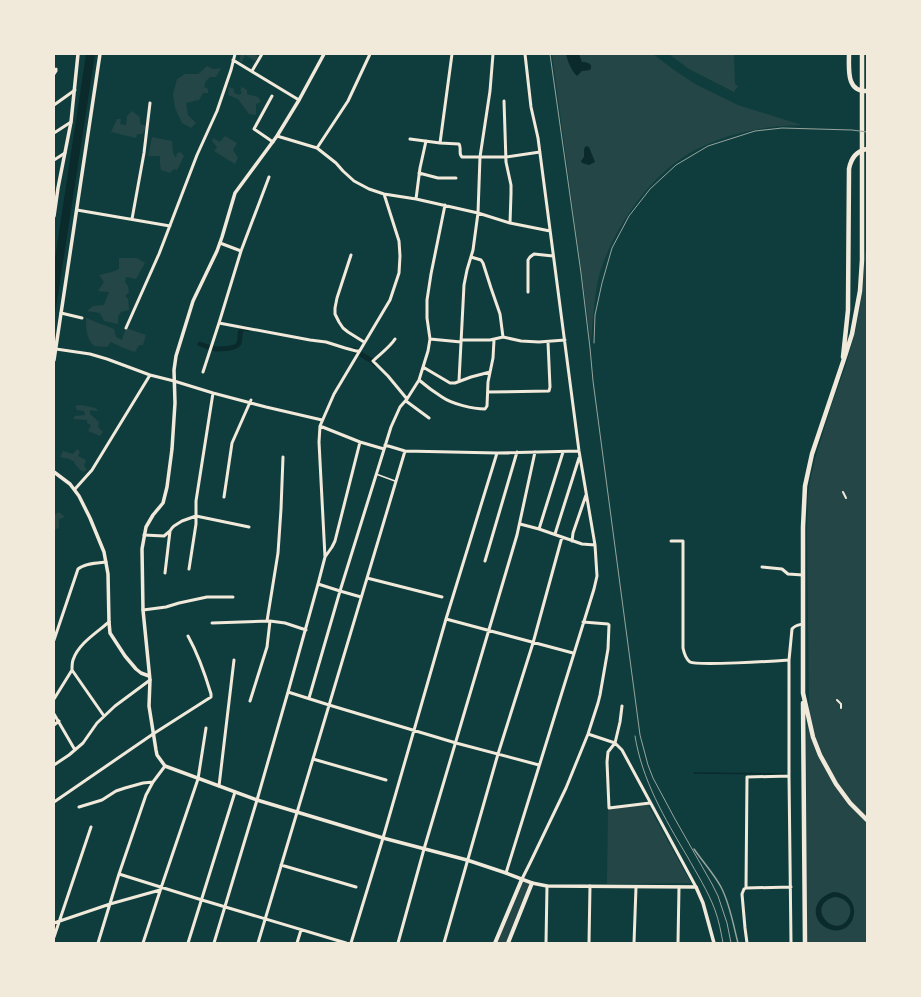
<svg xmlns="http://www.w3.org/2000/svg" width="921" height="997" viewBox="0 0 921 997" font-family="Merriweather,serif">
<style>
.green{fill:#244646}
.water{fill:#0a2a2b;fill-rule:evenodd}
.lines{fill:none;stroke-linecap:round;stroke-linejoin:round}
.stream{stroke:#0a2a2b;stroke-width:1.5}
.canal{stroke:#0a2a2b;stroke-width:5}
.service{stroke:#f1e9da;stroke-width:1.5}
.pedestrian{stroke:#f1e9da;stroke-width:2}
.minor{stroke:#f1e9da;stroke-width:3}
.tertiary{stroke:#f1e9da;stroke-width:3.5}
.secondary{stroke:#f1e9da;stroke-width:4}
.trunk{stroke:#f1e9da;stroke-width:4.5}
.tram{stroke:#97a49c;stroke-width:1}
.rail{stroke:#97a49c;stroke-width:1.5}
</style>
<rect width="100%" height="100%" fill="#0f3d3e"/>
<path class="green" d="M 241,54 L 255,54 L 258,57 L 255,61 L 245,55 L 242,62 L 239,61 Z
M 552,54 L 653,54 L 674,70 L 697,85 L 738,105 L 802,125 C 765,126 731,132 697,149 C 651,172 613,228 599,276 C 594,296 593,322 591,342 Z
M 669,54 L 734,54 L 735,84 L 738,86 L 734,92 L 689,69 Z
M 207,66 L 213,69 L 221,68 L 216,77 L 210,77 L 206,81 L 204,87 L 208,89 L 208,93 L 203,93 L 199,100 L 186,103 L 188,115 L 196,123 L 191,128 L 182,123 L 175,108 L 173,94 L 177,79 L 185,74 L 198,74 Z
M 229,87 L 234,89 L 234,93 L 240,95 L 242,92 L 240,90 L 242,87 L 247,90 L 247,94 L 258,97 L 261,102 L 256,104 L 256,115 L 249,114 L 238,99 L 228,95 Z
M 132,111 L 140,117 L 140,124 L 146,126 L 144,132 L 142,134 L 137,134 L 136,138 L 111,132 L 117,119 L 121,119 L 120,124 L 126,125 L 127,116 Z
M 225,136 L 237,143 L 233,150 L 238,158 L 235,164 L 214,151 L 217,147 L 212,141 L 213,138 L 220,142 Z
M 152,137 L 172,141 L 173,153 L 176,158 L 177,153 L 181,152 L 184,156 L 177,170 L 174,169 L 170,173 L 161,170 L 160,164 L 160,156 L 148,156 Z
M 865,252 L 867,252 L 867,943 L 807,943 L 806,738 L 809,710 L 807,529 L 808,495 L 810,481 L 815,459 L 832,404 L 845,368 L 855,333 L 862,295 Z
M 119,258 L 137,258 L 145,263 L 136,279 L 126,277 L 125,282 L 128,286 L 129,292 L 125,296 L 128,299 L 129,310 L 121,312 L 118,317 L 118,324 L 104,321 L 100,313 L 87,311 L 93,306 L 104,305 L 109,292 L 98,291 L 104,282 L 99,275 L 112,272 L 119,269 Z
M 86,318 L 114,329 L 116,337 L 122,340 L 126,328 L 146,335 L 143,345 L 139,345 L 135,352 L 121,347 L 111,342 L 107,347 L 94,346 C 86,338 86,328 86,318 Z
M 80,405 L 92,407 L 97,409 L 97,411 L 90,410 L 90,414 L 99,422 L 98,427 L 103,432 L 100,436 L 88,431 L 91,425 L 87,423 L 87,420 L 73,419 L 75,416 L 85,415 L 84,411 L 77,410 L 75,406 Z
M 77,449 L 80,452 L 78,456 L 86,460 L 84,466 L 87,469 L 84,472 L 80,470 L 74,463 L 75,462 L 69,459 L 60,457 L 63,451 L 73,454 Z
M 59,512 L 65,517 L 59,519 L 59,528 L 54,530 L 54,519 L 55,518 L 54,515 Z
M 648,805 L 691,883 L 607,884 L 608,808 Z
M 522,879 L 532,883 L 507,943 L 495,943 Z"/>
<path class="water" d="M 86,54 L 95,54 L 54,321 L 54,265 Z
M 566,54 L 579,54 L 582,62 C 587,62 594,64 590,70 L 582,71 L 577,76 C 571,70 568,62 566,54 Z
M 586,146 L 589,147 L 595,162 L 589,165 L 582,163 L 581,161 L 584,157 L 584,149 Z
M 834,892 C 864,894 858,935 832,930 C 828,929 824,927 821,924 C 809,911 819,895 834,892 ZM 834,897 C 845,897 854,906 849,917 C 837,942 803,907 834,897 Z"/>
<g class="lines">
<path class="stream" d="M 694,773 L 784,774"/>
<path class="canal" d="M 200,344 C 205,346 210,348 216,349 C 221,349 237,349 239,343 C 241,338 238,332 243,328 L 248,329
M 354,350 L 372,361 L 375,364"/>
<path class="service" d="M 376,474 L 395,481"/>
<path class="pedestrian" d="M 843,492 L 846,498
M 837,700 L 841,704 L 841,708"/>
<path class="minor" d="M 233,60 L 299,100
M 252,71 L 262,54
M 54,74 L 56,71 L 56,69
M 272,96 L 254,129 L 273,142
M 504,101 L 506,162 L 511,185 L 511,194 L 510,223
M 54,105 L 75,90
M 54,133 L 71,122
M 277,136 L 317,148 L 336,163 L 343,171 L 354,181 L 369,189 L 384,194 L 416,199 L 478,213 L 510,223 L 550,231
M 410,139 L 440,143 L 452,54
M 440,143 L 459,144 C 462,148 458,154 462,157 L 506,157 L 540,152
M 317,148 L 348,101 L 370,54
M 54,160 L 65,153
M 419,173 L 438,178 L 456,178
M 416,199 L 420,168 L 426,141
M 77,210 L 170,226
M 132,219 L 144,153 L 150,103
M 220,243 L 241,251
M 351,255 L 337,298 L 335,308 L 335,314 L 339,322 L 343,328 L 348,332 L 364,342
M 471,257 L 481,260 L 483,263 L 491,288 L 500,314 L 503,337
M 528,292 L 528,260 L 530,257 L 534,254 L 553,256
M 61,313 L 82,318
M 219,323 L 310,340 L 326,342 L 345,348 L 356,351 L 359,351
M 126,328 L 159,254 L 197,155 L 217,111 L 231,70 L 235,54
M 395,339 C 390,347 380,354 373,361 L 388,376 L 407,399
M 430,339 L 461,342
M 461,340 L 490,340 L 503,337 L 521,341 L 539,342 L 565,340
M 56,349 L 90,354 L 107,359 L 150,375 L 174,381 L 213,393 L 266,407 L 322,420
M 423,367 L 450,383 L 455,383 L 471,377 L 490,372
M 203,372 L 219,323 L 241,251 L 269,177
M 419,380 C 426,386 434,392 442,397 C 452,404 473,409 485,409 L 487,406 L 488,382 L 493,358 L 494,340
M 459,381 L 464,285 L 467,270 L 473,250 L 478,213 L 480,157 L 490,91 L 493,54
M 488,392 L 549,391 L 550,387 L 548,342
M 406,401 L 429,418
M 320,426 L 360,442 L 384,449
M 385,445 L 405,451 L 497,453 L 579,451
M 75,489 L 92,470 L 150,375
M 224,497 L 232,443 L 251,400
M 520,524 L 539,529 L 582,544 L 595,545
M 539,529 L 563,452
M 555,534 L 579,458
M 144,535 L 164,536 L 170,531 L 172,528 L 174,526 L 182,521 L 196,516 L 249,527
M 572,541 L 573,533 L 586,495
M 671,541 L 683,541 L 683,648 C 684,653 686,659 690,662 C 697,666 775,661 789,660
M 325,557 L 332,547 L 335,541 L 360,442
M 485,561 L 517,452
M 762,567 L 782,569 L 788,574 L 803,575
M 189,569 L 196,524 L 196,501 L 213,393
M 165,573 L 170,531
M 367,578 L 442,597
M 318,584 L 340,591 L 361,597
M 143,610 L 166,607 L 179,603 L 207,597 L 233,597
M 446,619 L 573,653
M 267,621 L 278,553 L 281,509 L 283,457
M 212,623 L 270,621 L 285,623 L 306,630
M 54,640 L 78,569 C 85,563 97,563 106,562
M 72,670 C 72,667 72,663 73,660 C 78,644 96,633 109,622
M 72,670 L 104,716
M 288,692 L 329,705 L 456,743 L 539,765
M 309,698 L 340,591 L 391,427 L 400,407 L 407,399 L 419,380 L 428,351 L 430,339 L 427,318 L 427,300 L 431,274 L 445,205
M 54,699 L 72,670
M 250,701 L 267,647 L 270,621
M 622,706 L 620,722 L 615,743 L 608,752 L 607,762 L 609,808 L 650,803
M 54,714 L 75,750
M 54,725 L 59,721
M 588,734 L 615,743 L 622,750 L 696,887
M 313,759 L 386,780
M 54,765 L 69,755 L 83,743 L 97,723 L 115,706 L 150,680
M 219,786 L 234,660
M 54,802 L 153,734 L 211,697 L 211,694 C 205,674 198,654 188,636
M 79,807 L 102,800 L 116,791 L 125,788 L 143,783 L 153,782
M 281,865 L 356,887
M 506,873 L 594,589 L 597,576 L 595,545 L 579,451 L 538,138 L 531,107 L 525,54
M 119,874 L 202,900 L 346,943
M 522,879 L 530,863 L 566,788 L 588,734 L 598,703 L 600,695 L 608,649 L 609,625 L 608,624 L 583,622
M 746,888 L 791,887
M 54,923 L 110,904 L 160,890
M 54,937 L 91,827
M 98,943 L 119,874 L 146,795 L 153,782 L 165,766
M 143,943 L 161,888 L 198,779 L 206,728
M 188,943 L 235,792
M 214,943 L 257,800 L 288,692 L 318,584 L 325,557 L 319,442 L 320,426 L 334,394 L 390,300 L 399,273 L 400,256 L 399,241 L 384,194
M 258,943 L 405,451
M 297,943 L 301,930
M 351,943 L 383,838 L 446,619 L 497,453
M 398,943 L 424,849 L 517,535 L 535,452
M 444,943 L 498,754 L 533,643 L 562,537
M 546,943 L 547,886
M 589,943 L 590,886
M 634,943 L 636,887
M 678,943 L 679,887
M 747,943 L 745,928 L 742,894 L 744,889 L 746,888 L 747,777 L 789,776
M 791,943 L 789,776 L 789,660 L 792,629 C 795,625 798,625 803,624"/>
<path class="tertiary" d="M 324,54 L 299,100 L 277,136 L 235,193 L 222,237 L 217,251 L 193,301 L 176,356 L 174,370 L 175,403 L 172,449 L 167,487 L 163,503 L 153,515 L 146,527 L 142,549 L 143,610 L 150,680 L 149,706 L 156,750 L 157,755 L 165,766 L 257,800 L 383,838 L 467,860 L 506,873 L 532,883 L 547,886 L 696,887 L 703,903 L 714,943
M 54,216 L 58,188 L 71,122 L 78,54
M 54,360 L 100,54
M 54,472 L 70,484 L 79,496 L 90,518 L 104,552 L 108,574 L 109,622 L 110,633 L 125,656 L 136,669 L 141,673 L 149,676"/>
<path class="secondary" d="M 495,943 L 522,879
M 508,943 L 532,883"/>
<path class="trunk" d="M 849,54 C 849,69 846,92 867,91
M 862,54 L 862,260 L 860,291 L 852,334 L 845,356 L 812,454 L 805,486 L 803,527 L 803,693 L 813,737 L 820,755 L 836,784 L 850,803 L 867,820
M 843,357 L 848,310 L 849,169 C 851,158 856,151 867,149
M 803,703 L 805,943"/>
<path class="tram" d="M 550,54 L 581,273 L 590,348 L 593,381 L 640,735 L 648,765 L 653,778 L 675,819 L 712,884 L 718,896 L 727,923 L 731,943
M 594,343 L 595,315 L 602,283 L 612,248 L 629,216 L 650,189 L 676,165 L 708,146 L 755,131 L 782,128 L 852,130 L 867,132
M 635,736 C 642,780 665,819 687,856 C 697,874 708,891 715,910 C 719,921 721,932 723,943"/>
<path class="rail" d="M 694,849 C 703,862 714,874 721,887 C 730,904 733,924 738,943"/>
</g>
<rect width="921" height="997" fill="none" stroke="#f1e9da" stroke-width="110"/>
</svg>
